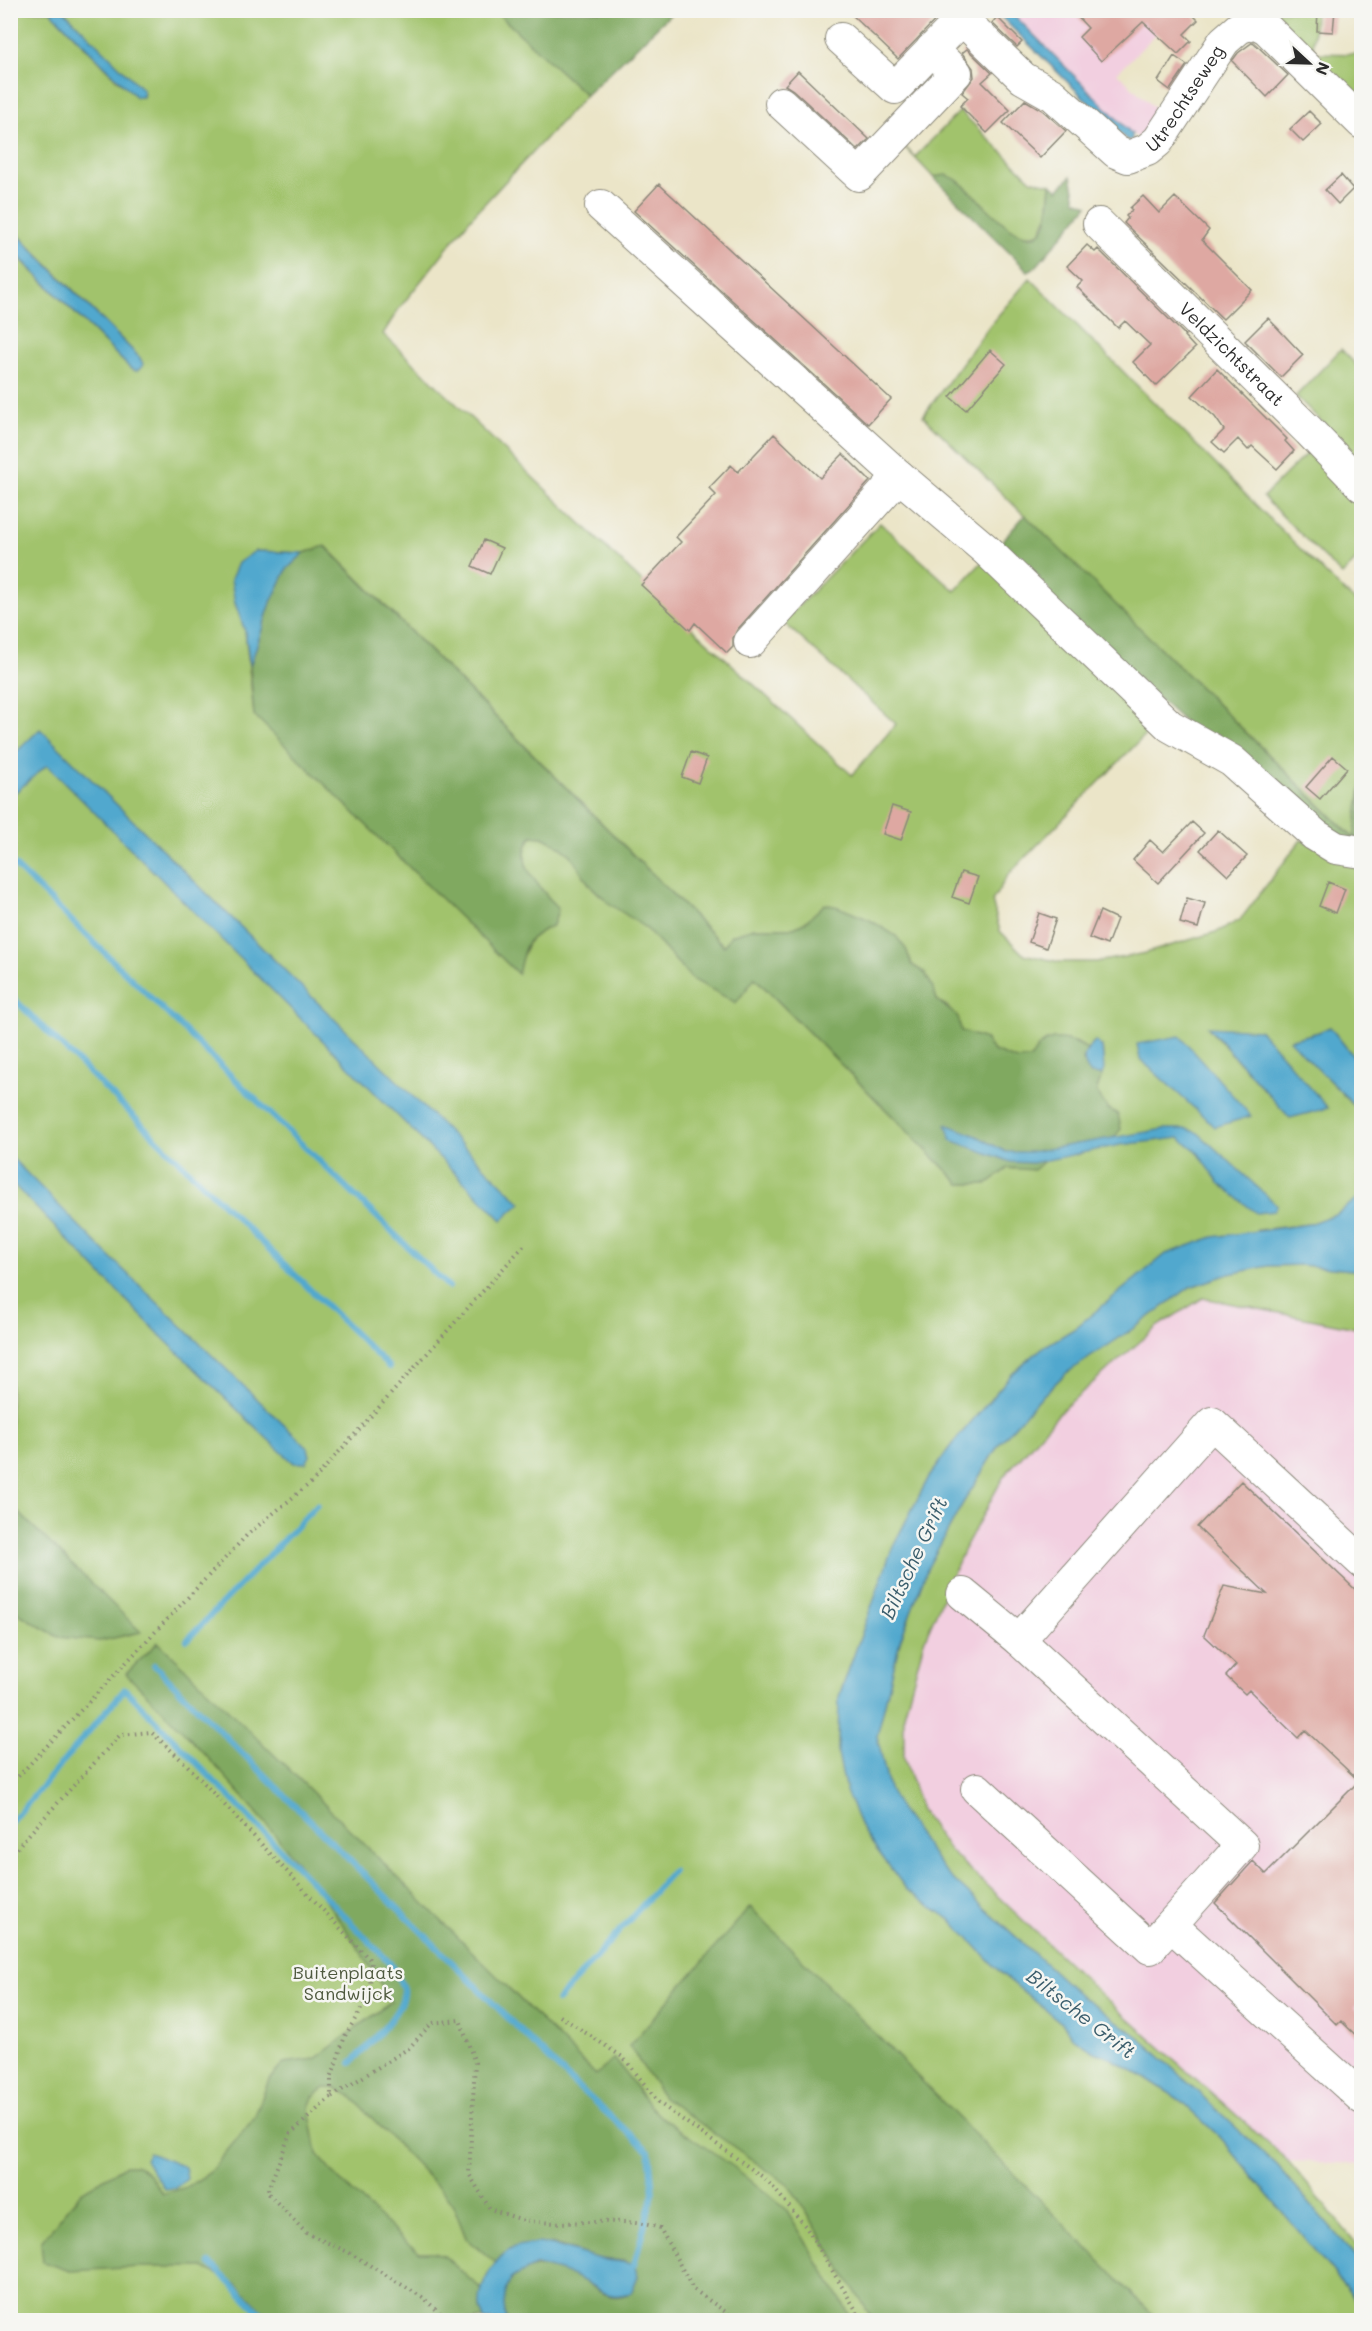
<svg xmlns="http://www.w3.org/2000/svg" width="1372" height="2331" viewBox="0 0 1372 2331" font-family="Mali,sans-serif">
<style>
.built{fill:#f2cfe0}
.green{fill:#a1c36c;stroke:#66774c;stroke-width:1.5;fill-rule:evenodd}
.forest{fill:#80a960;stroke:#566a46;stroke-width:1.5}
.water{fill:#51a8ce;stroke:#3e6a7c;stroke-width:1.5}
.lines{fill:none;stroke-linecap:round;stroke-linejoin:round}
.stream{stroke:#51a8ce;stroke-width:6}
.building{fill:#dea8a2}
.minor-casing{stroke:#8b887a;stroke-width:34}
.path{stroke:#8b887a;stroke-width:4;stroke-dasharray:1.5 4.5;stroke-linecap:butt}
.minor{stroke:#fff;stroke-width:32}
.labels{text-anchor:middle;stroke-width:5;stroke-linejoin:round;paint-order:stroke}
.street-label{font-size:18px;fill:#2b2b2b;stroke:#f6f6f2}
.park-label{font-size:18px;fill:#4e593e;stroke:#f6f6f2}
.water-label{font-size:20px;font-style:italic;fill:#3a5d6c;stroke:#f6f6f2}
</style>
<rect width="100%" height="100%" fill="#f6f6f2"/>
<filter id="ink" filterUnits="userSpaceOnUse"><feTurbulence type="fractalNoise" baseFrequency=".0167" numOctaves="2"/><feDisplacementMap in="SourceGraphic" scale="12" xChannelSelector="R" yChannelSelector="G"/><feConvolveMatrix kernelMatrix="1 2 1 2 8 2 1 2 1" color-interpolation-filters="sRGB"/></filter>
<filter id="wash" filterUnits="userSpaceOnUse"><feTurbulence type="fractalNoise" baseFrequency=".008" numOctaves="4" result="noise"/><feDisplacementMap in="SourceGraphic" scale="24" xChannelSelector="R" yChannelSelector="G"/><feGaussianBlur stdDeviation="1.35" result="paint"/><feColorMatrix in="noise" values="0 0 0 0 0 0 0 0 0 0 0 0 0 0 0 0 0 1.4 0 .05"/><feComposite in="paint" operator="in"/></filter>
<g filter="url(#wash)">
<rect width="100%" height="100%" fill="#ebe5c8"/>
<path class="built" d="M 1010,11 L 1184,11 L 1166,24 L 1117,73 L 1159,112 L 1141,139 L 1132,134 Z
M 1203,1298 L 1361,1329 L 1361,2164 L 1288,2161 L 1195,2080 L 947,1848 L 921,1810 L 904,1757 L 904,1715 L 924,1641 L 963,1551 L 1004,1476 L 1064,1408 L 1158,1326 Z"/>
<path class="green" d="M 11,11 L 50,11 L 117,80 L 142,97 L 144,94 L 64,11 L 495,11 L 586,95 L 471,218 L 398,310 L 383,334 L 637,577 L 852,775 L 896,724 L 783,622 L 880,523 L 955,591 L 984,560 L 1156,724 L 1008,875 L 992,901 L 1000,931 L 1023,954 L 1060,962 L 1096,962 L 1146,953 L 1219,931 L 1240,920 L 1301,840 L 1361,863 L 1361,1066 L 1330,1027 L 1319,1032 L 1290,1040 L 1354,1106 L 1361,1074 L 1361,1196 L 1339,1213 L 1309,1224 L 1257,1230 L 1113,1298 L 1074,1329 L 1042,1348 L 1011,1375 L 950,1447 L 928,1479 L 893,1546 L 839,1697 L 838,1753 L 846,1791 L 863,1831 L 907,1890 L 951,1920 L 1002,1974 L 1063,2024 L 1073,2038 L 1095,2052 L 1109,2057 L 1149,2080 L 1180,2100 L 1221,2138 L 1361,2306 L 1361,2320 L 11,2320 L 10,249 L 131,369 L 134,370 L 140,358 L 11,227 ZM 326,546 L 725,947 L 731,935 L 754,928 L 794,928 L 804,923 L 825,905 L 838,907 L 906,949 L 912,965 L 925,973 L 933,988 L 937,1000 L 948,1007 L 961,1031 L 985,1039 L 993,1051 L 1017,1060 L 1030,1059 L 1042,1044 L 1076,1042 L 1087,1049 L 1095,1041 L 1102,1047 C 1105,1064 1102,1075 1096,1092 L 1108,1109 L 1118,1114 L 1056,1151 L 1014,1169 L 1008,1168 L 987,1184 L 960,1184 L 755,978 L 692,979 L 647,929 L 600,895 L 589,884 L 571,855 L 555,843 L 542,837 L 532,836 C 510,866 543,887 558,910 L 553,925 L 531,937 L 523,955 L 254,715 L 245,631 L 235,603 L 255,551 L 304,553 ZM 1208,1028 L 1328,1108 L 1290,1118 Z
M 1235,11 L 1315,11 L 1313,53 L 1361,54 L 1361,117 L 1252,15 Z
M 960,111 L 1031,180 L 1051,184 L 1048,213 L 1040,233 C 1001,249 974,169 933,177 L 901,143 L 915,157 Z
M 1030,278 L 1264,513 L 1339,587 L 1361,606 L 1362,786 L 1355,839 L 923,416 L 990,325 Z
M 1341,349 L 1361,370 L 1361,461 L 1296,396 Z
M 1311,449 L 1361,499 L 1361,555 L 1342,575 L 1263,497 Z
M 1302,1265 L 1361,1271 L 1361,1329 L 1203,1298 L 1158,1326 L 1064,1408 L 1004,1476 L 963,1551 L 924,1641 L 904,1715 L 904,1757 L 921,1810 L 947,1848 L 1104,1997 L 1288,2161 L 1361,2249 L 1361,2263 L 1277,2166 L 1139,2037 L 1075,1991 L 945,1872 L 899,1809 L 889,1789 L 877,1736 L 900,1641 L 928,1567 L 963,1503 L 999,1444 L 1034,1404 L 1065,1374 L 1140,1324 L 1190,1287 L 1229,1274 L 1268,1266 Z"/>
<path class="forest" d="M 495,11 L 674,11 L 586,95 Z
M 946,175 C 950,177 955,178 958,181 C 974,191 1019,251 1040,233 C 1050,224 1050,196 1051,184 L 1058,190 L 1071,176 L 1076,200 L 1088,205 L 1036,267 L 1028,271 L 933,177 Z
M 1025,515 L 1354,839 L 1361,786 L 1361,838 L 1347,841 L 1191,728 L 995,549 Z
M 325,546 L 724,946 L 731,935 L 754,928 L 794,928 L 804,923 L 825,904 L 838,907 L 870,920 L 896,936 L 906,949 L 912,965 L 925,973 L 933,988 L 937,1000 L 958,1017 L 961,1031 L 985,1039 L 993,1051 L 1017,1060 L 1030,1059 C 1033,1055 1037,1047 1042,1044 C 1056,1033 1074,1041 1087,1049 L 1083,1060 L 1091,1074 L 1102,1075 L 1096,1092 L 1108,1109 L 1118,1114 L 1121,1129 L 1112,1140 L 1077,1155 C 1054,1146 1051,1156 1034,1170 L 1008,1168 L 987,1184 L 960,1184 L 755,978 L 735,1004 L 733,1001 L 692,979 L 647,929 L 610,904 L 589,884 L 571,855 L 555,843 L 542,837 L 532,836 C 510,865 543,887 558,910 L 553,925 C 523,941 526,942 518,974 L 254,715 L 250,666 L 271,602 L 287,569 L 304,553 Z
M 10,1505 L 11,1505 L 141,1632 L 100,1641 L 58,1637 L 11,1609 Z
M 158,1642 L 298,1778 L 596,2075 L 614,2058 L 649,2105 L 661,2117 L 734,2167 L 786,2209 L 853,2320 L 507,2320 C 502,2308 503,2297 508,2284 C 511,2277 515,2275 521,2272 C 540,2261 566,2270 584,2281 C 591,2286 599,2293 608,2295 C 617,2298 623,2296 631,2293 L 638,2276 L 624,2261 L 599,2259 L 554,2244 L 504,2254 L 496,2263 L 466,2238 L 453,2205 L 445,2194 L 350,2095 L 336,2088 L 325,2088 L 313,2097 L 310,2105 L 310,2114 L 317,2154 L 339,2179 L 407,2243 L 420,2252 L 435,2252 L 444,2256 L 482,2290 L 480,2306 L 484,2320 L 272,2320 L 236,2284 L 203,2267 L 141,2267 L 70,2271 L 43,2262 L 41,2242 L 81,2192 L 126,2165 L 138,2165 L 150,2175 L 162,2194 L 187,2187 L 209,2173 L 254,2118 L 269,2080 L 284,2063 L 315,2059 L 391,2002 C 321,1879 227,1772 126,1674 Z
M 750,1907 L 1158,2320 L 873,2320 L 797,2197 L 788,2185 L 663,2097 L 629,2046 Z"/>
<path class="water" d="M 50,11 L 64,11 L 143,90 L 143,97 L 136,97 Z
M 995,11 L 1010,11 L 1132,134 L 1132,140 L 1127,140 Z
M 10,227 L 140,358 L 143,364 L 141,368 L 136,371 L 131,369 L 11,249 Z
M 255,551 L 304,553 L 287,569 L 271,602 L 250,666 L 245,631 L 235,603 L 231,579 L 238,563 Z
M 40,729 L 521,1203 L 502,1220 L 47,765 L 11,796 L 11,757 Z
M 1208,1027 L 1260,1030 L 1328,1108 L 1290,1118 Z
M 1330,1027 L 1361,1066 L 1355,1106 L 1289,1040 L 1319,1032 Z
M 1180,1036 L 1251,1116 L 1215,1127 L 1140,1059 L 1137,1044 Z
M 1095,1041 L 1102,1047 L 1104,1069 L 1102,1075 L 1091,1074 C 1080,1061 1083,1053 1095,1041 Z
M 946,1124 L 977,1136 L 1006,1152 L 1030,1152 L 1164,1129 L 1187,1129 L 1198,1133 L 1277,1205 L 1274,1211 L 1256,1213 L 1219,1183 L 1197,1151 L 1179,1138 L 1120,1145 L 1033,1163 L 1011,1162 L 951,1140 Z
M 10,1156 L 104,1251 L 308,1448 L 310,1456 L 306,1463 L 294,1463 L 277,1448 L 166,1341 L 11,1182 Z
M 1361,1196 L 1361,1271 L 1302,1265 L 1268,1266 L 1229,1274 L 1190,1287 L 1140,1324 L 1065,1374 L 1034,1404 L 999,1444 L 963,1503 L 928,1567 L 900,1641 L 877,1736 L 889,1789 L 900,1809 L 945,1872 L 1075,1991 L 1139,2037 L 1277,2166 L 1361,2263 L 1361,2306 L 1221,2138 L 1180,2100 L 1149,2080 L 1109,2057 L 1095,2052 L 1073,2038 L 1063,2024 L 1002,1974 L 951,1920 L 907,1890 L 863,1831 L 846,1791 L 838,1753 L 839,1697 L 893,1546 L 928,1479 L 950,1447 L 1011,1375 L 1042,1348 L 1074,1329 L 1166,1254 L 1213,1237 L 1309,1224 L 1338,1213 Z
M 149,2153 L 185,2167 L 187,2179 L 175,2188 L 164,2189 C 159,2177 150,2171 145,2159 Z
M 538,2243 C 559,2245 577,2253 597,2258 C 610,2262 622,2260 634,2265 L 638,2276 L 631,2293 C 606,2301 599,2288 578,2278 C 565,2272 551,2269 537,2265 L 511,2278 C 505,2293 501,2305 507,2320 L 484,2320 C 483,2316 480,2311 480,2307 C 478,2285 495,2256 515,2247 C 521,2244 531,2244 538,2243 Z"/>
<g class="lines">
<path class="stream" d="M 10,861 L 449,1287
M 10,995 L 389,1367
M 187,1640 L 317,1505
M 154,1665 L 568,2078 L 649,2151 L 653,2193 L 634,2265
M 10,1824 L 125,1689 L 390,1963 C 394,1971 401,1981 403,1989 C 407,2010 365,2048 351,2063
M 557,2001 L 673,1871
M 210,2263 L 268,2320"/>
</g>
<g id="blocks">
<path class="building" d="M 847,10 L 945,10 L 898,59 Z
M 1071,10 L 1188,10 L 1198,20 L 1184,34 L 1191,41 L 1178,54 L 1143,22 L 1101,61 L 1079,37 L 1088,28 Z
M 1318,10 L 1335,10 L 1333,32 L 1317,31 Z
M 997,17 L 1022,42 L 1017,47 L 992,23 Z
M 1253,42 L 1288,75 L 1267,97 L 1232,61 L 1238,53 Z
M 967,49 L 992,73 L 982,82 L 1010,110 L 987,133 L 960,106 L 968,98 L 962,93 L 974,77 L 973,68 L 962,53 Z
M 1174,56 L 1187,65 L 1170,90 L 1158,81 Z
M 798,71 L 869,139 L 858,150 L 793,90 L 785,85 Z
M 1025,100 L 1042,110 L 1066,131 L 1040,158 L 1003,123 Z
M 1309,111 L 1322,124 L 1303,142 L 1290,129 Z
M 1341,175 L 1353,189 L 1338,204 L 1325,190 Z
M 659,184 L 891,399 L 868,424 L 634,211 Z
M 1143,196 L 1159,213 L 1175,197 L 1209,230 L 1202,240 L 1252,290 L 1223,319 L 1124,223 L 1128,218 L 1126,216 L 1132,210 L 1130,208 Z
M 1087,245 L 1095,252 L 1098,249 L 1185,335 L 1184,336 L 1195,348 L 1156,386 L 1133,362 L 1150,345 L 1125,321 L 1118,328 L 1077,287 L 1083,281 L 1067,266 Z
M 1268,318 L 1303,355 L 1281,377 L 1245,341 Z
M 990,350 L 1006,364 L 966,410 L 950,397 Z
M 1217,369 L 1287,439 L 1285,441 L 1294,451 L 1277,469 L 1252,446 L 1248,450 L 1238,439 L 1224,453 L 1212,442 L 1224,430 L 1215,417 L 1192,396 Z
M 774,434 L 820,478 L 843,454 L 870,481 L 737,630 L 733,638 L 733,647 L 727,653 L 695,623 L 690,630 L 641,585 L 681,542 L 676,537 L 716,495 L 709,488 L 731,465 L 738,472 Z
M 484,540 L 502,548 L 490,574 L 472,566 Z
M 691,752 L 707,758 L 698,783 L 682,777 Z
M 1333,756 L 1347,768 L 1320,799 L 1306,787 Z
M 892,806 L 911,812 L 901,840 L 883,834 Z
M 1192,822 L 1204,833 L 1158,883 L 1133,860 L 1150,840 L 1163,852 Z
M 1218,830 L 1247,856 L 1228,876 L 1200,850 Z
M 961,872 L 978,877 L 969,903 L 952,897 Z
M 1328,882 L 1345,889 L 1336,913 L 1319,906 Z
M 1187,898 L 1205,903 L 1198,928 L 1180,923 Z
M 1100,911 L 1117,919 L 1107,945 L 1089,938 Z
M 1039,913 L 1056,919 L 1046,948 L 1029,942 Z
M 1241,1481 L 1362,1596 L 1362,2000 L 1354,2008 L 1362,2015 L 1362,2041 L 1341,2021 L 1337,2025 L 1215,1903 L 1253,1861 L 1266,1874 L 1359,1781 L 1305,1730 L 1298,1738 L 1249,1690 L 1245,1694 L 1226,1676 L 1236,1665 L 1204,1635 L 1224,1586 L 1267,1594 L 1197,1527 Z"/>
</g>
</g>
<g filter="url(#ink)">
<use href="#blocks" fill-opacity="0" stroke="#8b887a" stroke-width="1.5"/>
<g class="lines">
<defs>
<g id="minor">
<path id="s1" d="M 841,39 L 895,88 L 962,19 L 1023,78 L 1053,95 L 1116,152 L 1128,157 L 1147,150 L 1158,141 L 1224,41 L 1239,28 L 1254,22 L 1266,28 L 1362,123"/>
<path d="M 781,103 L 859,175 L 956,73 L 932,49"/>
<path d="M 601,206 L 899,476 L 985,549 L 1170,726 L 1232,761 L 1315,835 L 1336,848 L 1362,852"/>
<path id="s2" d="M 1099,224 L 1309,431 L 1362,486"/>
<path d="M 750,642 L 899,476"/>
<path d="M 963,1594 L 1019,1640 L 1242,1845 L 1150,1948 L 977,1789"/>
<path d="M 1019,1640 L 1212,1423 L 1362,1562"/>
<path d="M 1171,1925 L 1362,2098"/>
</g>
</defs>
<use href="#minor" class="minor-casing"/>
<path class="path" d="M 10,1785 L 248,1534 L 313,1481 L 526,1243
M 10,1858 L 21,1843 L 120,1735 L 151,1732 L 186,1764 L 371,1961 L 370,1994 L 345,2036 L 331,2078 L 331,2097 L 409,2048 L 432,2023 L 460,2020 L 475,2063 L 469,2174 L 490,2209 C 503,2213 517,2219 530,2221 C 573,2227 618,2215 660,2228 L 693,2289 L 737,2320
M 560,2016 L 624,2058 L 659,2103 L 767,2180 L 806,2227 L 862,2320
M 331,2097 L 290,2134 L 267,2192 L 306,2233 L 348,2252 L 422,2297 L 448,2320
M 10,2290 L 13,2320"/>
<use href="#minor" class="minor"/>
</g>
</g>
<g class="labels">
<g class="street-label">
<text dy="6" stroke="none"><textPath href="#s1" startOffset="471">Utrechtseweg</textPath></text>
<text dy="6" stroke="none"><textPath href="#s2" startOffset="186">Veldzichtstraat</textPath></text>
</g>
<g class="park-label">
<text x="348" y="1979">Buitenplaats<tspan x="348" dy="21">Sandwijck</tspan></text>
</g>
<g class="water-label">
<text transform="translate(914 1558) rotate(-65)" y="7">Biltsche Grift</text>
<text transform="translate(1081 2014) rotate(38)" y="7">Biltsche Grift</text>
</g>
</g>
<rect width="1372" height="2331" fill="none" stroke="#f6f6f2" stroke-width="36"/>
<g transform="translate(1309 63) rotate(112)" stroke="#f6f6f2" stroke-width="4.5" paint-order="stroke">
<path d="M0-4.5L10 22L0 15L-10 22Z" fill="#2b2b2b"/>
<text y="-9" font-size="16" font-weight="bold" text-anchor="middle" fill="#2b2b2b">N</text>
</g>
</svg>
